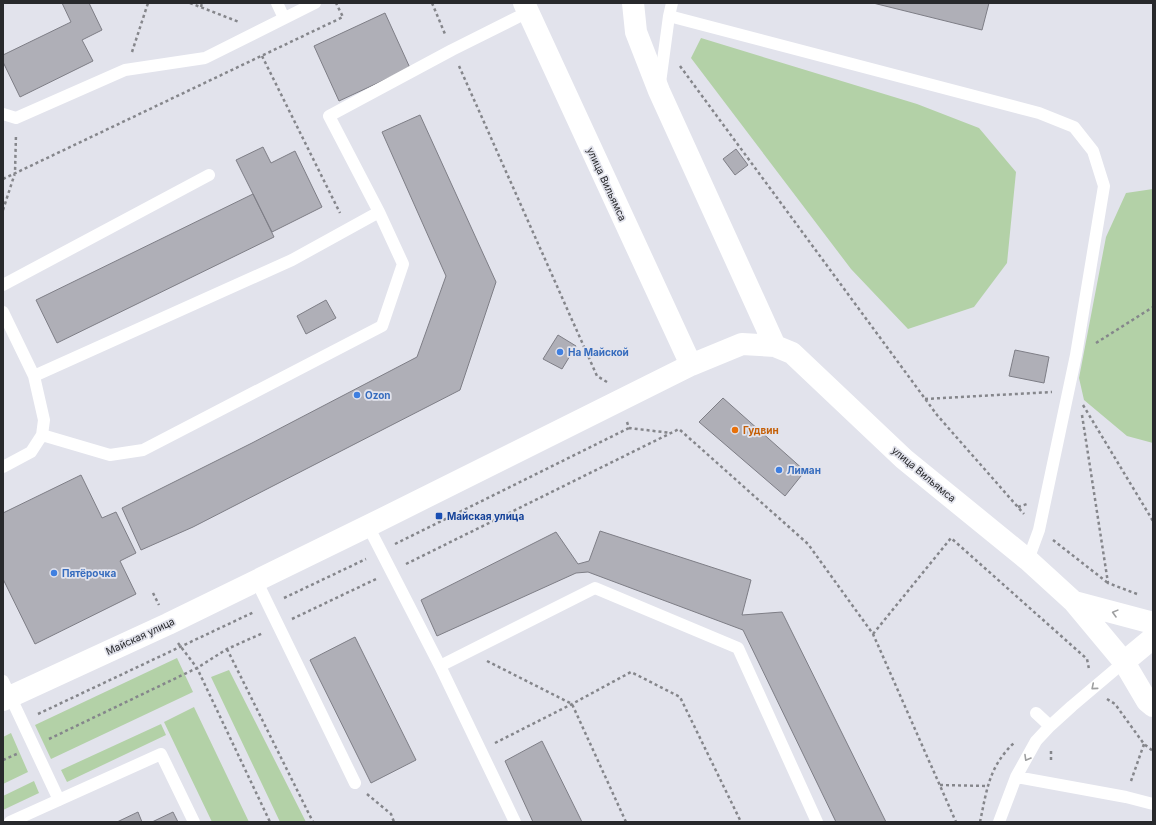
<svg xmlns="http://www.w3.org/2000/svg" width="1156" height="825" viewBox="0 0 1156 825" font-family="Inter,sans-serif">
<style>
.green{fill:#b3d1a7}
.building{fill:#afafb7;stroke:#7e7e86}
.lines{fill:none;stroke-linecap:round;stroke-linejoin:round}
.path{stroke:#85868b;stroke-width:2.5;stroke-dasharray:3 3;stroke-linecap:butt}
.service{stroke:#fff;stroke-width:12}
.tertiary{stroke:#fff;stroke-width:22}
.oneway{stroke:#9e9fa0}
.shop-dot{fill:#3f7fe0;stroke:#e2e3ec;stroke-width:1.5}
.food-dot{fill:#e8710a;stroke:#e2e3ec;stroke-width:1.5}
.transit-dot{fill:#1a4fb4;stroke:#e2e3ec;stroke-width:1.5}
.labels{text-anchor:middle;stroke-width:3.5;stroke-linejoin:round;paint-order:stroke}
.street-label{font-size:10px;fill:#28292c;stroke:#e2e3ec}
.shop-label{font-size:10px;font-weight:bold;fill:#366cbe;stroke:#e2e3ec;text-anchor:start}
.food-label{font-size:10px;font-weight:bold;fill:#c56008;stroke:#e2e3ec;text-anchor:start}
.transit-label{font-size:10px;font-weight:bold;fill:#164399;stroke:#e2e3ec;text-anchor:start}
</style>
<rect width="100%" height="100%" fill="#e2e3ec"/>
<path class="green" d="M 701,38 L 917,104 L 979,128 L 1016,172 L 1007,263 L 974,307 L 908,329 L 851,269 L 691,58 Z
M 1153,189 L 1153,443 L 1127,436 L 1084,400 L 1079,378 L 1106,237 L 1126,193 Z
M 177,658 L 193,692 L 51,759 L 35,725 Z
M 229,670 L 306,822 L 280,822 L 211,677 Z
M 194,707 L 249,822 L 212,822 L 164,722 Z
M 161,724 L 166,735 L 67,782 L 61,770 Z
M 11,733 L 28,772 L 3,784 L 3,737 Z
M 34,781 L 39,793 L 3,810 L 3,796 Z"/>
<path class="building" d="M 62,3 L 89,3 L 102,30 L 82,40 L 93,61 L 20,97 L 3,62 L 3,55 L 71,22 Z
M 873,3 L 989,3 L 982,30 Z
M 385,13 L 410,68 L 339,101 L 314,46 Z
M 420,115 L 496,282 L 460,390 L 193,527 L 141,550 L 122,508 L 252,443 L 417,357 L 446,276 L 382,132 Z
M 263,147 L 271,163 L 295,151 L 322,207 L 272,232 L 236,160 Z
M 736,149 L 748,165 L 735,175 L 723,159 Z
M 253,194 L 274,237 L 57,343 L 36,300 Z
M 326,300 L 336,318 L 306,334 L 297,316 Z
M 558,335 L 576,346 L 562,369 L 543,359 Z
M 1015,350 L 1049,357 L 1044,383 L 1009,376 Z
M 723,398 L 805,471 L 785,496 L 699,422 Z
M 81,475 L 102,518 L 116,512 L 136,553 L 120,561 L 136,594 L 35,644 L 3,579 L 3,513 Z
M 600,531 L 751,580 L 742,615 L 782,612 L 886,822 L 836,822 L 743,630 L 588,572 L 576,573 L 437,636 L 421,600 L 556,532 L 578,564 L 589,561 Z
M 355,637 L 416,760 L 371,783 L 310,660 Z
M 542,741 L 582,822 L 533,822 L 505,761 Z
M 138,812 L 142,822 L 117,822 Z
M 173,812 L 178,822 L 152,822 Z"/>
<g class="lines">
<path class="path" d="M 190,3 L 239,22
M 432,3 L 445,34
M 201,7 L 202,3
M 132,52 L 148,3
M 262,56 L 340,213
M 459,66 L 597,376 L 607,382
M 680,66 L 937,415 L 1024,514
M 3,179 L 343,17 L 336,3
M 3,210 L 15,173 L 16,134
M 1096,343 L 1153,307
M 925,399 L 1052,392
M 1083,405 L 1153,521
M 1082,415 L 1108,583 L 1137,594
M 627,422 L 629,428 L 671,433
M 1018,507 L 1027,504
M 1053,540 L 1108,583
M 395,544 L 629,428
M 406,564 L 679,429 L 808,544 L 873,634 L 956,822
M 153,593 L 159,605
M 284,598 L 366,559
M 292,619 L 376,579
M 873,634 L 951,538 L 1087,659 L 1089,669
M 178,643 L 197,668 L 270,822
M 227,649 L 313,822
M 487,661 L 572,704 L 626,822
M 1107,699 L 1115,704 L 1144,744 L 1153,751
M 38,714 L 254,612
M 49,739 L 197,668 L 227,649 L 263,633
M 495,743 L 572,704 L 631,672 L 680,697 L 741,822
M 1051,751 L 1051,761
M 3,760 L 19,753
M 1131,781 L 1144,744
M 940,785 L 988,786
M 367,794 L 391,814 L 394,822
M 980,822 C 987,789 989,766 1015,742"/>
<path class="service" d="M 277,3 L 284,18
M 669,16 L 1039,113 L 1074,127 L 1093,151 L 1104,186 L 1076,355 L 1039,530 L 1028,560
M 660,83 L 669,16 L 672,3
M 3,114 L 16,118 L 125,70 L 205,58 L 315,3
M 3,285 L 209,175
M 3,312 L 34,376
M 42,435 L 110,455 L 143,450 L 382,326 L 403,264 L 379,212
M 3,467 L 31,452 L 42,435 L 44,420 L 34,376 L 292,260 L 379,212 L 329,116 L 452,50 L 528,12
M 368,526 L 440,666
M 256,580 L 355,783
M 3,681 L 59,800
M 1036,713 L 1050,726
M 1016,777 L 1126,797 L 1153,804
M 10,822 L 161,754 L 194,822
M 515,822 L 440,666 L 595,588 L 738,648 L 817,822
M 999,822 L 1016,777 L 1036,741 L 1050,726 L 1072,706 L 1124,662"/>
<path class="tertiary" d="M 524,3 L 691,365
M 633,3 L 636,32 L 659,91 L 775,346
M 1074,602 L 1153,623
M 1124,662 L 1153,638
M 3,700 L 168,624 L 368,526 L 691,365 L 742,344 L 775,346 L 792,353 L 904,459 L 1028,560 L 1074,602 L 1124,662 L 1147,701 L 1153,706"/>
</g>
<defs><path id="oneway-chevron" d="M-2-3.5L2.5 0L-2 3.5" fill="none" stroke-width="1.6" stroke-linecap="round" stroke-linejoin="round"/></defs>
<g class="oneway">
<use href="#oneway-chevron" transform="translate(1115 613) rotate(-165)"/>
<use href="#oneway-chevron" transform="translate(1094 687) rotate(140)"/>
<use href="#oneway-chevron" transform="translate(1027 758) rotate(120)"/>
</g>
<g class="shop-dot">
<circle cx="560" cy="352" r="4"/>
<circle cx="357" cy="395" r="4"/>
<circle cx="779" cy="470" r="4"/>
<circle cx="54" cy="573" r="4"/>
</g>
<circle class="food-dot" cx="735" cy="430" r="4"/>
<rect class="transit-dot" x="435" y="512" width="8" height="8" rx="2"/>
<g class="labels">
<g class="street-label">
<text transform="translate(607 184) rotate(65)" y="4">улица Вильямса</text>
<text transform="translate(924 474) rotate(40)" y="4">улица Вильямса</text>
<text transform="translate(140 636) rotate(-25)" y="4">Майская улица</text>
</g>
<g class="shop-label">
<text x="568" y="356">На Майской</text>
<text x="365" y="399">Ozon</text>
<text x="787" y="474">Лиман</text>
<text x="62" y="577">Пятёрочка</text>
</g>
<g class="food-label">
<text x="743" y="434">Гудвин</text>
</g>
<g class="transit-label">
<text x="447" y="520">Майская улица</text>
</g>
</g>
<rect width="1156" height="825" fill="none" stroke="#28292c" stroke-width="8"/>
</svg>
